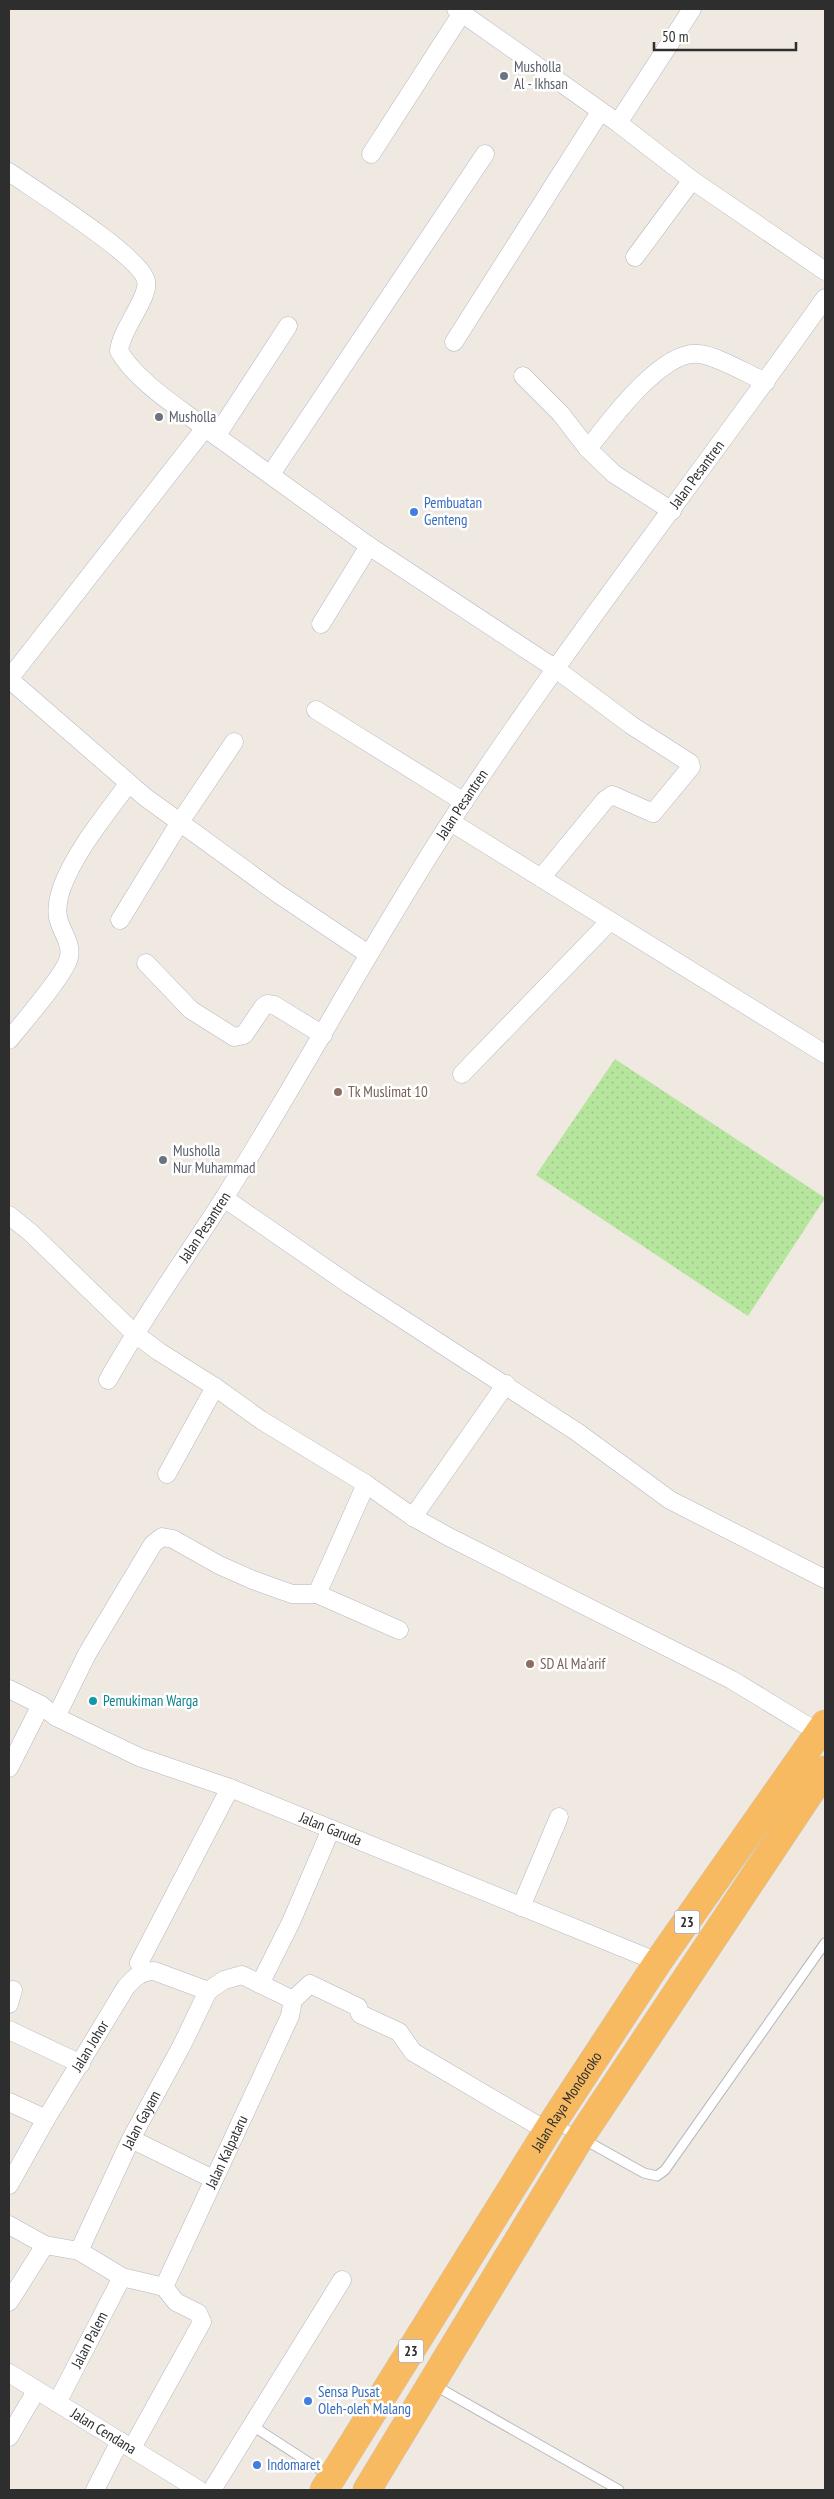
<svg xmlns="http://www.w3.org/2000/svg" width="834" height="2499" viewBox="0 0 834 2499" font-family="'PT Sans Narrow',sans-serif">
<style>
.grass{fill:url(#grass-dots)}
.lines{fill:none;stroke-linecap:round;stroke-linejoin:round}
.service-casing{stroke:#b4b7c1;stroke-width:11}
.minor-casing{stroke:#b4b7c1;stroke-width:19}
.trunk-casing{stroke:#c9c9c9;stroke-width:29}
.service{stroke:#fff;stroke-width:9}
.minor{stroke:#fff;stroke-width:18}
.trunk{stroke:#f8ba60;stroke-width:28}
.worship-dot{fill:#6b7280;stroke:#fff;stroke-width:2}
.shop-dot{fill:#3f7fe0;stroke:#fff;stroke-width:2}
.education-dot{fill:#8d6e63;stroke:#fff;stroke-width:2}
.culture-dot{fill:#0f9aa8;stroke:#fff;stroke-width:2}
.labels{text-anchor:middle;stroke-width:5;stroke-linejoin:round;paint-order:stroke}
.shield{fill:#fff;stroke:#6d6d6d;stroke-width:1}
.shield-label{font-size:14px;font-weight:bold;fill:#2e2e2e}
.worship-label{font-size:15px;fill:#5b616d;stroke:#fff;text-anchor:start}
.street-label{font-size:15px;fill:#2e2e2e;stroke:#fff}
.shop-label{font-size:15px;fill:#366cbe;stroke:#fff;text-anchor:start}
.education-label{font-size:15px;fill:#785e54;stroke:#fff;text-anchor:start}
.culture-label{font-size:15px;fill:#0d838f;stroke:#fff;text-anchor:start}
</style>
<defs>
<pattern id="grass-dots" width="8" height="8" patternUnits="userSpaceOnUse" patternTransform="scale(1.25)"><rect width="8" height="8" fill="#b6e59e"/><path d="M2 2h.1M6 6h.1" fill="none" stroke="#9dc588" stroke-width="1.8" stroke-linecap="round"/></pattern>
</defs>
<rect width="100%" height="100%" fill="#efe9e1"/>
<path class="grass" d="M 615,1059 L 825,1198 L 748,1316 L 536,1175 Z"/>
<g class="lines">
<defs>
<path id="service" d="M 556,2124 L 644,2173 L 657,2176 L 665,2170 L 825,1943
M 434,2385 L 619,2490
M 251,2425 L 330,2476"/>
<g id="minor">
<path d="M 456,9 L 618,123 L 692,180 L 825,271"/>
<path d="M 618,123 L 692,9"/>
<path d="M 371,154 L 462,13"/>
<path d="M 9,172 C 33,189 142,257 146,281 C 150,297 121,329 119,351 C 136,381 178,407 205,428"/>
<path d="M 635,257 L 692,180"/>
<path d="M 454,342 L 600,112"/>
<path d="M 523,376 L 561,414 L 588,449 L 614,474 L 672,511"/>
<path d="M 217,435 L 288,326"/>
<path d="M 588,449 C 608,423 662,349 699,354 C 718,356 747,374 766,382"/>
<path d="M 271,474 L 485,154"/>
<path d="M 321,624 L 369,546"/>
<path d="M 9,679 L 205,428 L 369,546 L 556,669 L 631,725 L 690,763 L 691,767 L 653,813 L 612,795 L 605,800 L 541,878"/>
<path d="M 9,679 L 145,797 L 277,893 L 368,954"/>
<path d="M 316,710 L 464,802"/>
<path d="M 451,822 L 825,1054"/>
<path d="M 120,920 L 180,822 L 234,742"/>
<path d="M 146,963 L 191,1010 L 234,1037 L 244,1035 L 263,1007 L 267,1004 L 274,1005 L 323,1035"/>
<path d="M 9,1040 C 21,1025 67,972 69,957 C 72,942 60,930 58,917 C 56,907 59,896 62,887 C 76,850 105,816 128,784"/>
<path d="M 462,1074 L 610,921"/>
<path d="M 224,1198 L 350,1285 L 577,1432 L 670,1500 L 825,1579"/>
<path d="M 9,1215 L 31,1233 L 134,1333 L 158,1351 L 215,1387 L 261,1420 L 366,1484 L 413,1517 L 447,1536 L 732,1680 L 819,1733"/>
<path id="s1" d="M 108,1380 C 143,1317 185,1259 224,1198 C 303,1073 372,942 453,818 C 570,640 702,472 825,298"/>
<path d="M 167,1474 L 215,1387"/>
<path d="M 413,1517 L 506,1384"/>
<path d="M 317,1594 L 366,1484"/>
<path id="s2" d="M 9,1689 L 41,1705 L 56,1717 L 139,1757 L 230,1788 L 658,1962"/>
<path d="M 56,1717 L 87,1654 L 153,1544 L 162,1537 L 173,1539 L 219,1565 L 253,1580 L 292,1594 L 317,1594 L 399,1630"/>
<path d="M 9,1768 L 41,1705"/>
<path d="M 521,1907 L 559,1817"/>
<path d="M 139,1963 L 230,1788"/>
<path d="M 260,1984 L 291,1922 L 331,1829"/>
<path d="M 293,2000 L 310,1984 L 358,2007 L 360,2014 L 399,2032 L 413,2052 L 547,2131"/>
<path d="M 9,2004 L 13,1990"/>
<path d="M 9,2030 L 81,2064"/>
<path d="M 9,2102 L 46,2119"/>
<path d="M 131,2139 L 213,2179"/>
<path id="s3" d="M 9,2185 L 46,2119 L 126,1987 C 134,1978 141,1971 154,1971 L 208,1991"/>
<path d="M 9,2225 L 45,2245"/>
<path id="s4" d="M 79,2251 L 131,2139 L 182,2045 L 208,1991"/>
<path id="s5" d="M 164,2287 L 290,2016 L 293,2000 L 242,1975 L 224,1980 L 208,1991"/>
<path d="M 9,2302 L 45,2245 L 79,2251 L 122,2277 L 164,2287 L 176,2302 L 198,2313 L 202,2322 L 132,2448"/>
<path id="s6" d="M 9,2373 L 199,2490"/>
<path id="s7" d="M 57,2403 L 122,2277"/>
<path d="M 9,2437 L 36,2391"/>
<path d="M 95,2490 L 120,2441"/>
<path d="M 212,2490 L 342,2280"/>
</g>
<g id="trunk">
<path id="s8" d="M 324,2490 L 553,2122 L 658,1962 L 825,1724"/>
<path d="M 367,2490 L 580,2138 L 825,1770"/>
</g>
</defs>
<use href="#service" class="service-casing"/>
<use href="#minor" class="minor-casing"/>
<use href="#trunk" class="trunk-casing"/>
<use href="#service" class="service"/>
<use href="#minor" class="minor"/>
<use href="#trunk" class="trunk"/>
</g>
<g class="worship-dot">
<circle cx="504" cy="76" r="5"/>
<circle cx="159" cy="417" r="5"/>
<circle cx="163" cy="1160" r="5"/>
</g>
<g class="shop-dot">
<circle cx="414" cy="512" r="5"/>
<circle cx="308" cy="2401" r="5"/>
<circle cx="257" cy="2465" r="5"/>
</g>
<g class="education-dot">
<circle cx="338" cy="1092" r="5"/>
<circle cx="530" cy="1664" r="5"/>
</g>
<circle class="culture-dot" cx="93" cy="1701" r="5"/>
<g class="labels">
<g class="shield">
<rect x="674.5" y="1910.5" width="25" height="23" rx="4"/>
<rect x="398.5" y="2339.5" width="25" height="23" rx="4"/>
</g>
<g class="shield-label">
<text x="687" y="1927">23</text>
<text x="411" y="2356">23</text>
</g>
<g class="worship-label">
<text x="514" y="72">Musholla<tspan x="514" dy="17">Al - Ikhsan</tspan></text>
<text x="169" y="422">Musholla</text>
<text x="173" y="1156">Musholla<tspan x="173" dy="17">Nur Muhammad</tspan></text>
</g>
<g class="street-label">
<text dy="5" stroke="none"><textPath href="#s1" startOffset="1081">Jalan Pesantren</textPath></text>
<text dy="5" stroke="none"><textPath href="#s1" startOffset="676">Jalan Pesantren</textPath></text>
<text dy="5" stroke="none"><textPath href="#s1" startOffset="181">Jalan Pesantren</textPath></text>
<text dy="5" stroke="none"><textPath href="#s2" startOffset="352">Jalan Garuda</textPath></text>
<text dy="5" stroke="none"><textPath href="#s3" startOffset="161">Jalan Johor</textPath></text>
<text dy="5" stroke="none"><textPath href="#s8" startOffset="458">Jalan Raya Mondoroko</textPath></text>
<text dy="5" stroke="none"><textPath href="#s4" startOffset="145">Jalan Gayam</textPath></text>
<text dy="5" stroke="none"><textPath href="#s5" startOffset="149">Jalan Kalpataru</textPath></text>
<text dy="5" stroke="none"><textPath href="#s7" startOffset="71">Jalan Palem</textPath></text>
<text dy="5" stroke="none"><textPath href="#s6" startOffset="111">Jalan Cendana</textPath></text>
</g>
<g class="shop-label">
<text x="424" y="508">Pembuatan<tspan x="424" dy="17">Genteng</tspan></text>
<text x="318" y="2397">Sensa Pusat<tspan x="318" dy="17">Oleh-oleh Malang</tspan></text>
<text x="267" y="2470">Indomaret</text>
</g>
<g class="education-label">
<text x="348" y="1097">Tk Muslimat 10</text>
<text x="540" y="1669">SD Al Ma'arif</text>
</g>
<g class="culture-label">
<text x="103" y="1706">Pemukiman Warga</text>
</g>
</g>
<rect width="834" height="2499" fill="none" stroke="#2e2e2e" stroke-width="20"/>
<path d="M654 42v8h142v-8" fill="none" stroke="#2e2e2e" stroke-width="2.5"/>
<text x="662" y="42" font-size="15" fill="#2e2e2e" stroke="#ffffff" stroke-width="4" paint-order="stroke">50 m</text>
</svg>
